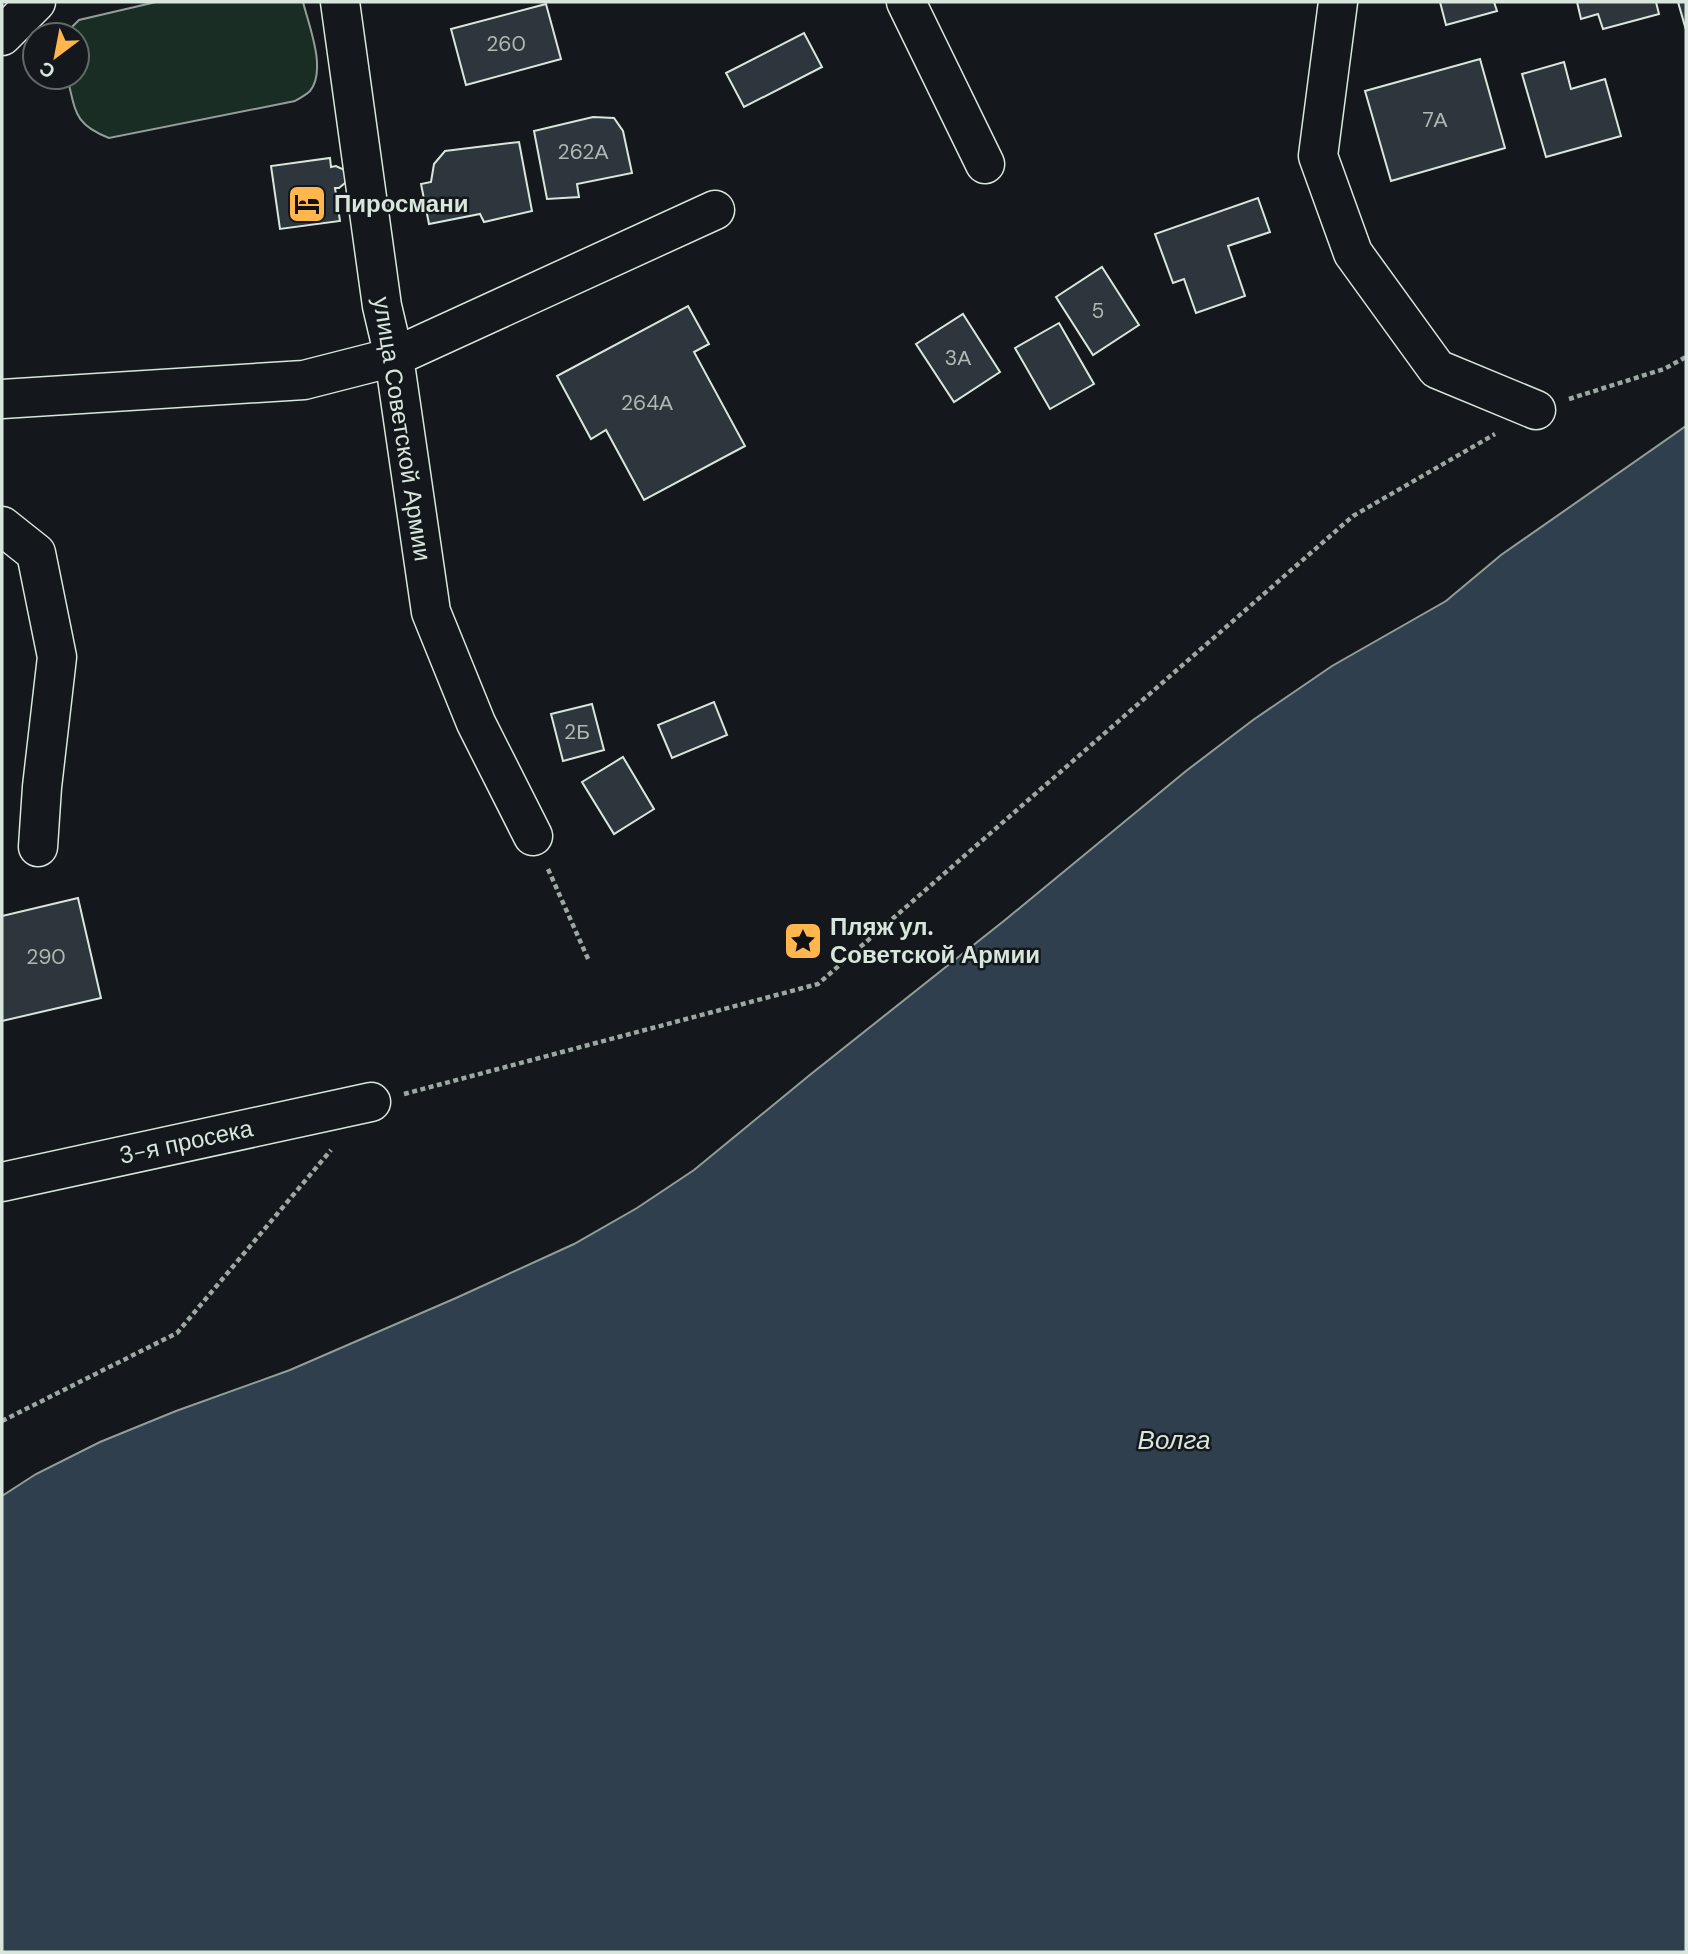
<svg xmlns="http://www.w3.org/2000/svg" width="1688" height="1954" viewBox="0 0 1688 1954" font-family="'DM Sans',sans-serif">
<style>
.green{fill:#1a2d24;stroke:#939e99;stroke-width:2}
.water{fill:#2f3f4d;stroke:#939e99;stroke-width:2}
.building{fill:#2c363c;stroke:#d8e6dc;stroke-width:2}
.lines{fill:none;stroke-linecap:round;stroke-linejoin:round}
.minor-casing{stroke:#d8e6dc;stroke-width:41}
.path{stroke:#9da8a2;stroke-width:4.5;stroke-dasharray:5 3.5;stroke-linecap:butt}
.minor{stroke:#14181c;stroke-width:38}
.labels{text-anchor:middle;stroke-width:5;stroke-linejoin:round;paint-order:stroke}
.number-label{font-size:21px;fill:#adbab4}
.poi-label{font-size:24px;font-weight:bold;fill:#d8e6dc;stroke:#14181c;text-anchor:start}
.street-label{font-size:24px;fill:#d8e6dc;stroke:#14181c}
.water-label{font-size:26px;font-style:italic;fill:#d8e6dc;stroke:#14181c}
</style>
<rect width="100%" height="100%" fill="#14181c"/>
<path class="green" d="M 156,2 L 303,2 C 309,26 327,70 310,91 C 306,95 300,98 295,101 L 109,138 C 73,124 76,111 67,77 L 77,77 L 77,35 L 65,34 L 79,20 Z"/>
<path class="water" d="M 1686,426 L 1686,1952 L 2,1952 L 2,1496 L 36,1474 L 100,1442 L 176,1411 L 290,1370 L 456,1298 L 574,1244 L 637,1208 L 694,1170 L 811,1074 L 1005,920 L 1186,771 L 1253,720 L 1332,666 L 1446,601 L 1501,555 Z"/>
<path class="building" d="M 1440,2 L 1494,2 L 1497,11 L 1446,25 Z
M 1577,2 L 1656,2 L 1659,14 L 1603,29 L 1598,14 L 1581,19 Z
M 1678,2 L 1686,2 L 1686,30 Z
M 546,4 L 561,59 L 466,85 L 451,29 Z
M 804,33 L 822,67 L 744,107 L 726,73 Z
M 1480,59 L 1505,148 L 1391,181 L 1365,91 Z
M 1564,62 L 1571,89 L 1605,79 L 1621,136 L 1546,157 L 1522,74 Z
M 593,117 L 614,118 L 623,131 L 632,173 L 577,184 L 579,197 L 547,199 L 534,131 Z
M 519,142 L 532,211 L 484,222 L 480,214 L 429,224 L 421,184 L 431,182 L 434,164 L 445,151 Z
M 330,158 L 331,167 L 336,166 L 340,168 L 343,169 L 346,176 L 345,183 L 339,188 L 335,188 L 340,221 L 280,229 L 271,166 Z
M 1258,198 L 1270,232 L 1228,246 L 1245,296 L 1196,313 L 1184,279 L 1173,283 L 1155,234 Z
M 1102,267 L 1139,325 L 1093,355 L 1056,297 Z
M 688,306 L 709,344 L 694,352 L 745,446 L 644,500 L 606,430 L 591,439 L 557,376 Z
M 963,314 L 1000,372 L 954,402 L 916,344 Z
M 1059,323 L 1094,384 L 1050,409 L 1015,348 Z
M 714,702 L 727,735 L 672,758 L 658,725 Z
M 592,704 L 604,750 L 563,761 L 551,714 Z
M 623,757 L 654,809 L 614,834 L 582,782 Z
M 78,898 L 101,998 L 2,1021 L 2,916 Z"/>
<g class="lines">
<defs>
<path id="minor" d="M 340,2 L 382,306 L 394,357 L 431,612 L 476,723 L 533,836
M 906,2 L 985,164
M 1338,2 L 1318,156 L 1353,253 L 1437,369 L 1536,410
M 2,36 L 36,2
M 2,399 L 304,380 L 394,357 L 715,210
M 2,526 L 36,553 L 57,657 L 42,787 L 38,847
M 2,1182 L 371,1102"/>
</defs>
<use href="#minor" class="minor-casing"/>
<path class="path" d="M 1569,399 L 1664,369 L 1686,357
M 548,869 L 589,961
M 404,1094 L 818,984 L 1353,516 L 1495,434
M 2,1421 L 177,1333 L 331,1150"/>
<use href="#minor" class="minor"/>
</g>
<defs>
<symbol id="hotel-square" viewBox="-11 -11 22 22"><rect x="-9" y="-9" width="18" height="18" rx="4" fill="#ffb74d" stroke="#14181c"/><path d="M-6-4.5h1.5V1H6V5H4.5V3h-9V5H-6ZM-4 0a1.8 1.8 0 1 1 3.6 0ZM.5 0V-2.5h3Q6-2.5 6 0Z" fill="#111"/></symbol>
<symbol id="sight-square" viewBox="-11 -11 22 22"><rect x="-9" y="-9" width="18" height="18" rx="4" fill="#ffb74d" stroke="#14181c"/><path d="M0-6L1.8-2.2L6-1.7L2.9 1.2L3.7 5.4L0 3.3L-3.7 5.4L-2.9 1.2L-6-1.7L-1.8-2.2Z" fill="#111"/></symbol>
</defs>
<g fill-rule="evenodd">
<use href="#hotel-square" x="285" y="182" width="44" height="44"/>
<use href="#sight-square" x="781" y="919" width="44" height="44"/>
</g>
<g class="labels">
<g class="number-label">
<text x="506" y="51">260</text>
<text x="1435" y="127">7А</text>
<text x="583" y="159">262А</text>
<text x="1098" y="318">5</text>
<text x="958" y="365">3А</text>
<text x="647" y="410">264А</text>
<text x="577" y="739">2Б</text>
<text x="46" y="964">290</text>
</g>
<g class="poi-label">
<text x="334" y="212">Пиросмани</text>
<text x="830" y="935">Пляж ул.<tspan x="830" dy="28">Советской Армии</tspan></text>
</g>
<g class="street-label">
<text transform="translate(402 429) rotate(81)" y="8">улица Советской Армии</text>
<text transform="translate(186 1142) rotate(-12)" y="8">3-я просека</text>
</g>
<g class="water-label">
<text x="1174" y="1449">Волга</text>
</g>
</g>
<rect width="1688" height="1954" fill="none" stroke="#d8e6dc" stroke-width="7"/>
<g transform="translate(56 56) rotate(212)"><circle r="33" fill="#14181c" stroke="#626a69" stroke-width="2"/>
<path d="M0-5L12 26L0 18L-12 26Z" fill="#ffb74d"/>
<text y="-10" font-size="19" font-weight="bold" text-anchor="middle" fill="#d8e6dc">С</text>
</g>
</svg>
